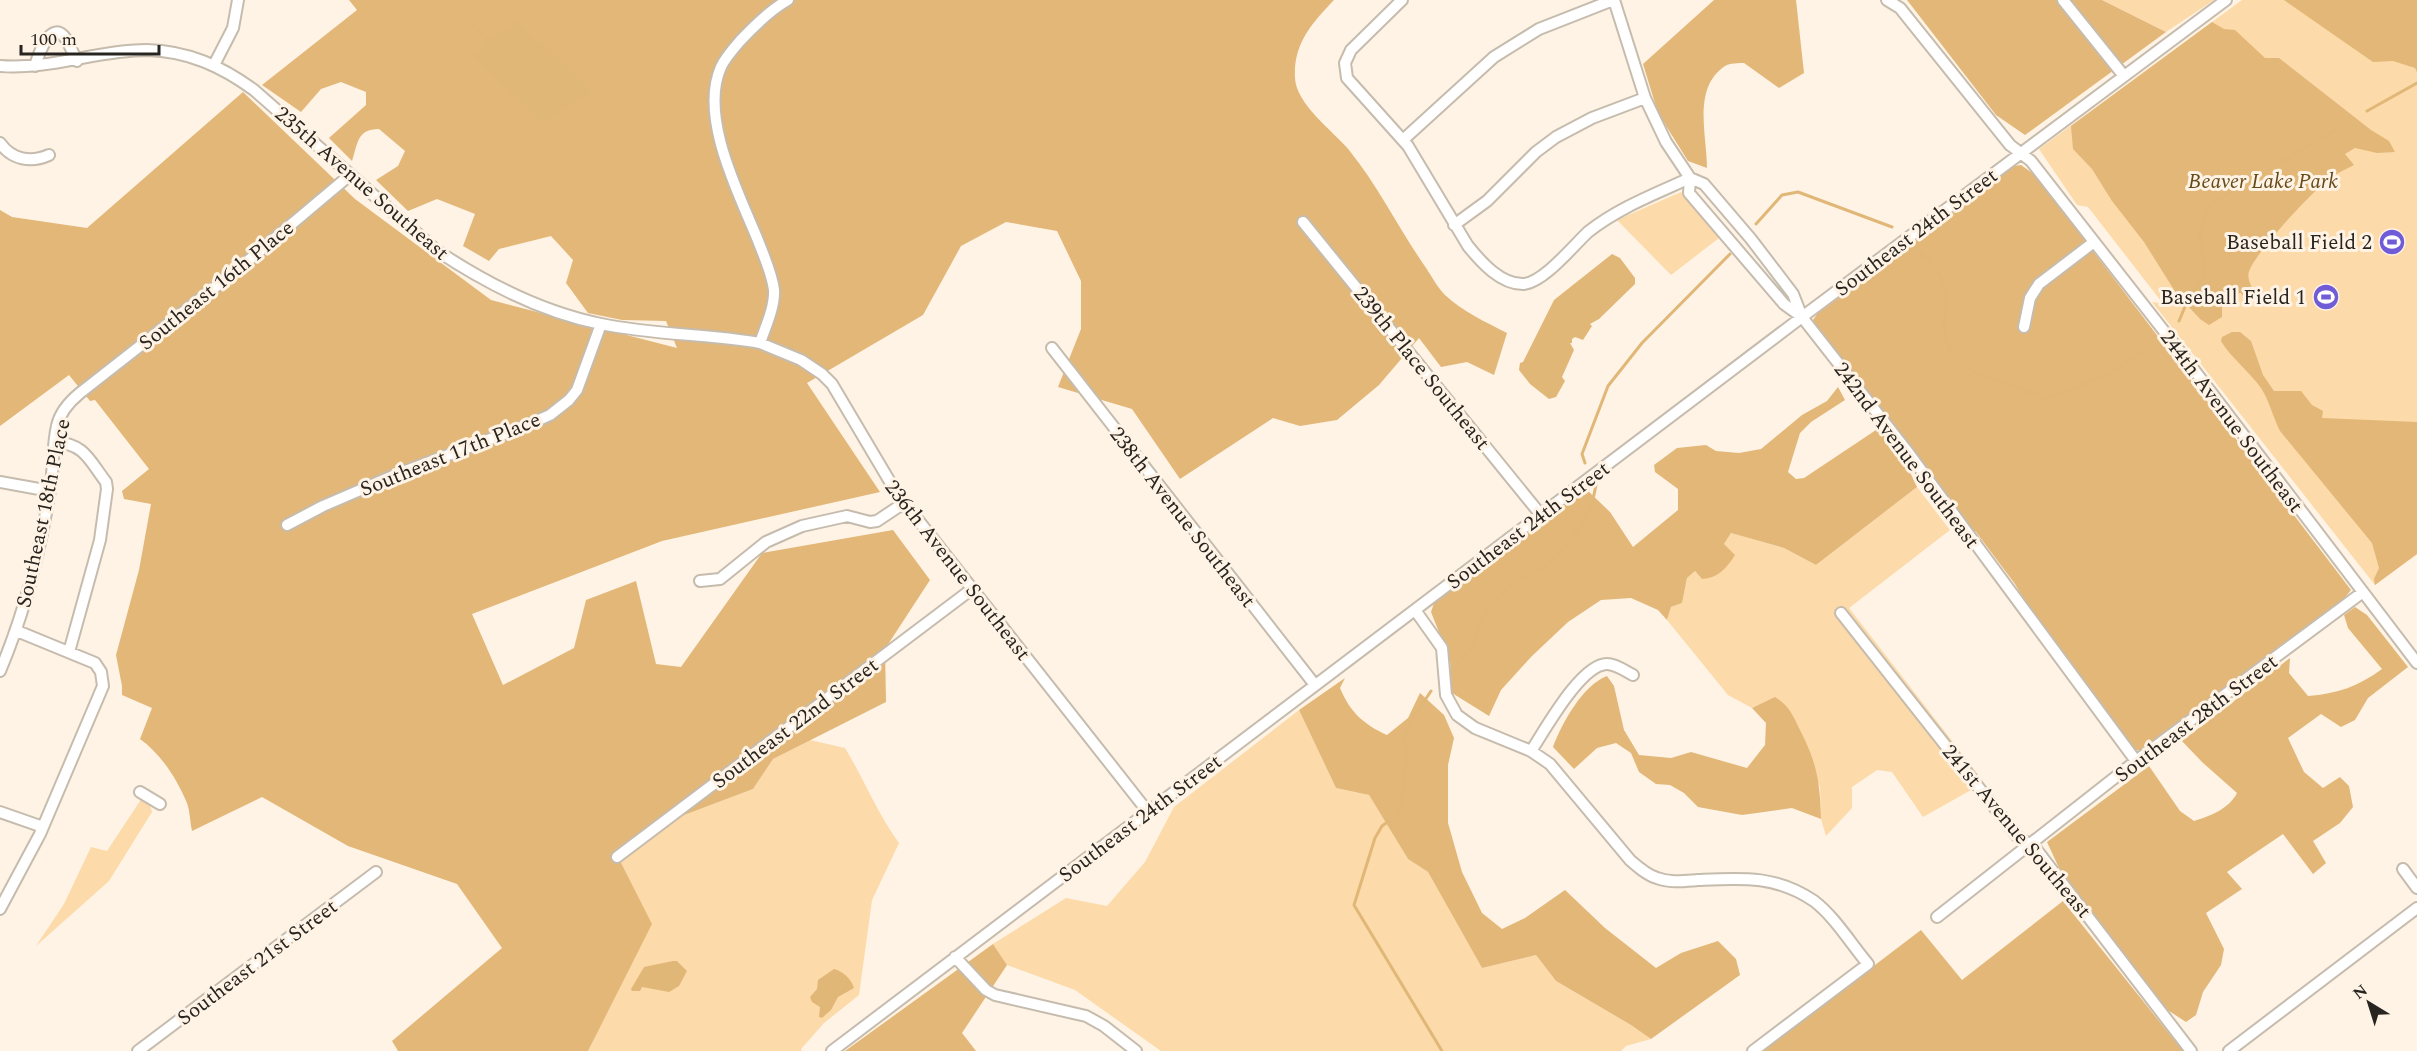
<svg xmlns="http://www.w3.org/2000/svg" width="2417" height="1051" viewBox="0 0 2417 1051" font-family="Spectral,serif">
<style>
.green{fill:#fcdaa9}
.forest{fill:#e2b778}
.water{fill:#e1b778}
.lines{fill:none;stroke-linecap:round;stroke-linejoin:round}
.stream{stroke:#e1b778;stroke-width:3}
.minor-casing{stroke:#c6bcae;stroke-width:14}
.minor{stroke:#fff;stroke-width:10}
.labels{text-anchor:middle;stroke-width:6;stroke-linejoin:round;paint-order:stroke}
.park-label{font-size:21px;font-style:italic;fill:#664919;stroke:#fef3e5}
.street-label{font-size:21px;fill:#28241f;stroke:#fef3e5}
.poi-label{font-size:21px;fill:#28241f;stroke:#fef3e5;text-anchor:end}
</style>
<rect width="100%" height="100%" fill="#fef3e5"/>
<path class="green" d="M 2102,0 L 2214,0 L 2166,32 Z
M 2242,0 L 2417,0 L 2417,554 L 2375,585 L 2152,302 L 2160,303 L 2161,301 L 2088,207 L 2077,205 L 2039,149 Z
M 1681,192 L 1719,238 L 1671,275 L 1617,220 Z
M 1917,487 L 1950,530 L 1849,608 L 1980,777 L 1971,790 L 1923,817 L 1892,772 L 1877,770 L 1852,787 L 1852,808 L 1826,836 L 1821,819 L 1820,787 L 1775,698 L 1752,708 L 1728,695 L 1667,620 L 1671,607 L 1682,603 L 1687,578 L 1695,571 L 1702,579 L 1731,533 L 1784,548 L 1816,565 Z
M 1299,710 L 1336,788 L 1369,795 L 1408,859 L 1428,872 L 1482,968 L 1536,955 L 1556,981 L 1631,1025 L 1651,1039 L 1626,1046 L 1621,1051 L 1161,1051 L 1075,990 L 1007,965 L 993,944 L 1066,898 L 1107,906 L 1145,862 L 1174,807 Z
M 810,740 L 845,748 C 864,779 877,813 899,843 L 872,900 L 859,995 L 824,1023 L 801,1049 L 802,1051 L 588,1051 L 595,1036 L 619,860 L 655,826 L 753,789 L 773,759 Z
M 142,798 L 150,805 L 152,812 L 109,881 L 36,946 L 64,904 L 91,847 L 107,851 Z"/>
<path class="forest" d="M 349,0 L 1334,0 C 1312,23 1293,44 1295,78 C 1296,104 1333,131 1349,150 C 1378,186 1398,227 1424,265 C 1431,275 1437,287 1445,295 C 1463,312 1486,322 1507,333 L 1494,375 L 1467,362 L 1441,367 L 1419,338 L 1379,385 L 1337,420 L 1300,426 L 1273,418 L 1180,479 L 1132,409 L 1058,387 L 1081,329 L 1081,281 L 1057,231 L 1006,222 L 961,246 L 923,315 L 807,383 L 880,492 L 662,541 L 472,614 L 503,685 L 574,648 L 586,600 L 636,581 L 656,664 L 681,667 L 762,553 L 893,530 L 930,580 L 885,649 L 886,702 L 773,759 L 753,789 L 655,826 L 619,859 L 652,924 L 588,1051 L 398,1051 L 392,1041 L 502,948 L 457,884 L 348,846 L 262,797 L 192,831 C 190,822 190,811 187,803 C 177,779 161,754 140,739 L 152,708 L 122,695 L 122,686 L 116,655 L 139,570 L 151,504 L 124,499 L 122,491 L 149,469 L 95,400 L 90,401 L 69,375 L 0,426 L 0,210 L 12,217 L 87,228 L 243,92 L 355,199 L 491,300 L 677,348 L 666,321 L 622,320 L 588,313 L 566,283 L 573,260 L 551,236 L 499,249 L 489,261 L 463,246 L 475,214 L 437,199 L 408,211 L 376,180 L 398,166 L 405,151 L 379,129 C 357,129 358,143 352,161 L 329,138 L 366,105 L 366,92 L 341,82 L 321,89 L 301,112 L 262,85 L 357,10 Z
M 1714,0 L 1796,0 L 1804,73 L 1779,88 L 1744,63 C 1738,63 1730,63 1725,66 C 1692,88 1707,135 1707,168 L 1688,161 L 1658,113 L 1643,64 Z
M 1907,0 L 2102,0 L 2166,32 L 2025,135 L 1996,115 Z
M 2284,0 L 2417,0 L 2417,72 L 2415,68 L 2393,61 L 2373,62 Z
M 2212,22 L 2224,29 L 2235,30 L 2265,58 L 2279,58 L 2371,130 L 2389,141 L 2395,152 L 2377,153 L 2355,148 L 2345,154 L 2354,165 C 2347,169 2339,172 2333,176 C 2315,188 2258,250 2250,269 C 2245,279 2253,285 2253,295 L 2245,299 L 2241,293 L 2228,295 L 2222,304 L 2222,317 L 2209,325 L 2200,319 L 2176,293 L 2144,242 L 2112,201 L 2092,169 L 2073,149 L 2071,126 Z
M 2021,165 L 2035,175 L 2351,590 L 2339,605 L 2141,751 L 2135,750 L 2030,610 L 2015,584 L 1976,532 L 1969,530 L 1814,324 L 1813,320 L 1817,314 L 2014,166 Z
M 2232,332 L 2240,332 L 2251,341 L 2263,375 L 2274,391 L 2301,391 L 2312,405 L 2323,411 L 2322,418 L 2417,422 L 2417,554 L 2375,585 L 2374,579 L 2379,568 L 2372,543 L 2280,431 C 2273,417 2269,400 2261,388 C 2249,371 2231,358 2221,341 L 2222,337 Z
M 1838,387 L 1845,400 L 1811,422 L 1800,433 L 1788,472 L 1796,479 L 1804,478 L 1879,428 L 1908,468 L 1917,487 L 1816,565 L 1784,548 L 1731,533 L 1724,544 L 1735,555 C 1727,568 1718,578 1702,579 L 1695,571 L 1687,578 L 1682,603 L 1671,607 L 1667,620 L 1658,610 L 1631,598 L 1601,600 L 1568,622 L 1532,656 L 1501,690 L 1489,716 L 1452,693 L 1450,660 L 1431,612 L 1434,603 L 1586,489 L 1610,512 L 1633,547 L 1678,510 L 1678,489 L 1655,472 L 1654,465 L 1677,448 L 1706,445 L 1716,451 L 1739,453 L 1761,449 L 1802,415 L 1827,401 Z
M 2355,607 L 2367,615 L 2408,667 L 2368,698 L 2355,720 L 2341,727 L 2321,714 L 2288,738 L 2304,772 L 2323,788 L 2340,777 L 2349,786 L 2353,807 L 2340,823 L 2313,841 L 2326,863 L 2313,874 L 2283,834 L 2227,872 L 2242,889 L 2206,913 L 2224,949 L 2221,965 L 2203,992 L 2196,1015 L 2186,1022 L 2166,1009 L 2059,868 L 2047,842 L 2149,766 L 2180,811 L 2194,821 C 2210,816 2229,809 2237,793 L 2202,762 L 2182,741 L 2290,658 L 2289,673 L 2308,696 C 2337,694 2359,686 2382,669 L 2348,628 L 2344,615 Z
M 1607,676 L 1614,686 L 1624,730 L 1639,755 L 1671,758 L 1691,752 L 1747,768 L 1765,745 L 1766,723 L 1752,708 L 1775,697 C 1790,707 1792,714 1800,730 C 1817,763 1820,782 1821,819 L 1792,808 L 1742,815 L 1698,807 L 1684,793 L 1670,785 L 1656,784 L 1639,772 L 1631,753 L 1616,743 L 1597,748 L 1574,769 L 1553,747 C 1562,723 1583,685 1607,676 Z
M 1345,678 L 1340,688 C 1350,712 1363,724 1387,735 L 1408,718 L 1420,693 L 1444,715 L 1454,738 L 1448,765 L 1448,823 L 1462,872 L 1482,913 L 1502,929 L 1525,918 L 1565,890 L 1605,928 L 1656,968 L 1681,953 L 1718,941 L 1736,959 L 1740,975 L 1651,1039 L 1631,1025 L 1556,981 L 1536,955 L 1482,968 L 1428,872 L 1408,859 L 1369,795 L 1336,788 L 1299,710 Z
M 2063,901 L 2183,1051 L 1762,1051 L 1921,930 L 1962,980 Z
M 993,944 L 1007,965 L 962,1033 L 976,1051 L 845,1051 Z"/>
<path class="water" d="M 517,21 L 592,91 L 544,123 L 473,58 L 490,40 Z
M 1612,254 L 1620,258 L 1635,278 L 1635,284 L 1599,319 L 1590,324 L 1592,326 L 1583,340 L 1575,337 L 1572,339 L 1572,343 L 1570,343 L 1574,350 L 1562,377 L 1565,381 L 1556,397 L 1549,399 L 1530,384 L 1519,370 L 1520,363 L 1523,362 L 1554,300 Z
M 673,961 L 677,961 L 687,971 L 679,986 L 669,992 L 642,987 L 640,991 L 632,991 L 631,989 L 644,967 Z
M 834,969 C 843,971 852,980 854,988 L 838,997 L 831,1010 L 822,1018 L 819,1017 L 820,1007 L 812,1002 L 810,997 L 817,989 L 818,980 Z"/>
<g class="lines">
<path class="stream" d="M 447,0 L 454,10 L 490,40
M 2367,111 L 2417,83
M 1756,224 L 1782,195 L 1798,192 L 1892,227
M 1916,248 C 1924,257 1937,267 1942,280 C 1954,312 1928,334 1964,366 C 1974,375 2030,392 2046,398 L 2108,375 L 2145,349
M 2179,321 L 2189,297 L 2205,276 L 2200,233 L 2209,205 L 2337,129
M 1585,463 L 1582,454 L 1608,386 L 1642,343 L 1730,254
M 1458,662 L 1472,647 L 1484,616 L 1512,583 L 1548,565 L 1581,527 L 1592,504 L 1596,485
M 1431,691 L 1411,721 L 1404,740 L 1407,752 L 1401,806 L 1397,815 L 1382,826 L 1375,838 L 1354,905 L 1442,1051"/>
<defs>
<path id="minor" d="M 1402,0 L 1351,50 L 1345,63 L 1347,78 L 1408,146 L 1468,246 C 1481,262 1501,285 1524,284 C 1544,282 1573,246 1588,232 C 1618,208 1655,194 1690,178
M 1614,0 L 1645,98 L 1666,142 L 1690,178 L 1704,184 L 1751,239 L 1793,294 L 1802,317
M 1887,0 L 1900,8 L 2010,145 L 2031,161 L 2185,358 L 2417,663
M 2063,0 L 2124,76
M 214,65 L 233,28 L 238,0
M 0,66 C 50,70 97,50 147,50 C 188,51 221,66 254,90 L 436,250 C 487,284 541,312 601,324 C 654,335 708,334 760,343 L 801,360 L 822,374 L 832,384 L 896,492 L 1148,812
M 35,66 C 38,56 51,17 66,39 C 70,45 73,54 77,61
M 1404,139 L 1494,57 L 1539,29 L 1613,0
M 0,143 C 12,160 31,163 49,155
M 1690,178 L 1689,193 L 1784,304 L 1802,317 L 1907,451 L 2136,761
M 1303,222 L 1541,515
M 1454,225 L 1487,201 L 1536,152 L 1556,137 L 1592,118 L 1645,98
M 2024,327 L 2030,298 L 2039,284 L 2094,242
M 760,343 C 765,328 775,307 774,290 C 772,273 763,254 757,238 C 738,192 699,116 721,67 C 725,58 733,49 740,41 C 754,26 770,10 788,0
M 1052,348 L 1315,685
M 55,442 C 85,444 89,460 106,482 L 107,489 L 100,540 L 69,652
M 0,482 L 50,491
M 287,525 L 323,506 L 395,475 L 525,426 L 550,415 L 569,400 L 577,390 L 601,324
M 700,581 L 720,579 L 766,542 L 802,526 L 847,516 L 870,522 L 877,521 L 904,503
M 1415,610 L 1442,648 L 1446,695 L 1457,715 L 1475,728 L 1531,751 L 1550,764 L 1630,860 C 1638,867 1647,875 1657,878 C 1670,883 1684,881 1698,880 C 1741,878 1776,875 1814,901 C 1835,917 1851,944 1868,964 L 1753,1051
M 1841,613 L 2017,836 L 2036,849 L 2191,1051
M 0,671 C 25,612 40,552 50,490 C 54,469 52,447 57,426 C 60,412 69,402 80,393 L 237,270 L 350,175
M 1531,751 C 1545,730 1581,664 1607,664 C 1616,664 1625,671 1633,675
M 140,792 L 160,804
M 0,812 L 43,827
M 617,857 L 972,589
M 2403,869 L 2417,888
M 0,909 L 40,834 L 103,686 L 101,672 L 95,663 L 17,631
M 1937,917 L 2136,761 L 2363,592
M 955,957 L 986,990 L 995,995 L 1086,1016 L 1104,1026 L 1136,1051
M 138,1051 L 376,872
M 832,1051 L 1802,317 L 2226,0
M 2229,1051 L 2417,908"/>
</defs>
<use href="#minor" class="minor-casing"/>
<use href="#minor" class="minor"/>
</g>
<defs>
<symbol id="stadium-disc" viewBox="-11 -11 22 22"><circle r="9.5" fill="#705cd6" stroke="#fef3e5"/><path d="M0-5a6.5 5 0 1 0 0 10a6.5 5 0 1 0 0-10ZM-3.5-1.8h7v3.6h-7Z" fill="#fff"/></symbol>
</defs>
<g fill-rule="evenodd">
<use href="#stadium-disc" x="2377" y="227" width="30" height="30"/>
<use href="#stadium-disc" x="2311" y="282" width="30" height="30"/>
</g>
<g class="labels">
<g class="park-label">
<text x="2263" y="188">Beaver Lake Park</text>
</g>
<g class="street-label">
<text transform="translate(362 183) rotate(41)" y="7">235th Avenue Southeast</text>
<text transform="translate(1916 232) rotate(-37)" y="7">Southeast 24th Street</text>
<text transform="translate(216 285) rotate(-39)" y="7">Southeast 16th Place</text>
<text transform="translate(1422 368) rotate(51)" y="7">239th Place Southeast</text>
<text transform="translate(2232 421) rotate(53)" y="7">244th Avenue Southeast</text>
<text transform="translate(450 454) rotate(-22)" y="7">Southeast 17th Place</text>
<text transform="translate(1907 455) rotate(53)" y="7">242nd Avenue Southeast</text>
<text transform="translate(43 513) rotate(-78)" y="7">Southeast 18th Place</text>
<text transform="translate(1183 517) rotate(52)" y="7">238th Avenue Southeast</text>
<text transform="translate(1528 525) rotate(-37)" y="7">Southeast 24th Street</text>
<text transform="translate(958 570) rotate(52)" y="7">236th Avenue Southeast</text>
<text transform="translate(2196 718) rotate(-37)" y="7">Southeast 28th Street</text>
<text transform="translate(795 723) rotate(-37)" y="7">Southeast 22nd Street</text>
<text transform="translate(1140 818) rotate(-37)" y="7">Southeast 24th Street</text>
<text transform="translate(2017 831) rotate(50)" y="7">241st Avenue Southeast</text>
<text transform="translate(257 962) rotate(-37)" y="7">Southeast 21st Street</text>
</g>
<g class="poi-label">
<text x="2372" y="249">Baseball Field 2</text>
<text x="2306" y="304">Baseball Field 1</text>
</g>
</g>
<g transform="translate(2369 1003) rotate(322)" stroke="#fef3e5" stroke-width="4.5" paint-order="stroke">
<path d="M0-4.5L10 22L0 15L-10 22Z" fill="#28241f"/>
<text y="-9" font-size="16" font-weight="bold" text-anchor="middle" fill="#28241f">N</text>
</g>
<path d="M21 45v9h138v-9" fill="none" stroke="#28241f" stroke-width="3"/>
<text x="30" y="45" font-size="18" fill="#28241f" stroke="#fef3e5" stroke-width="4.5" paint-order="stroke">100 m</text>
</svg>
